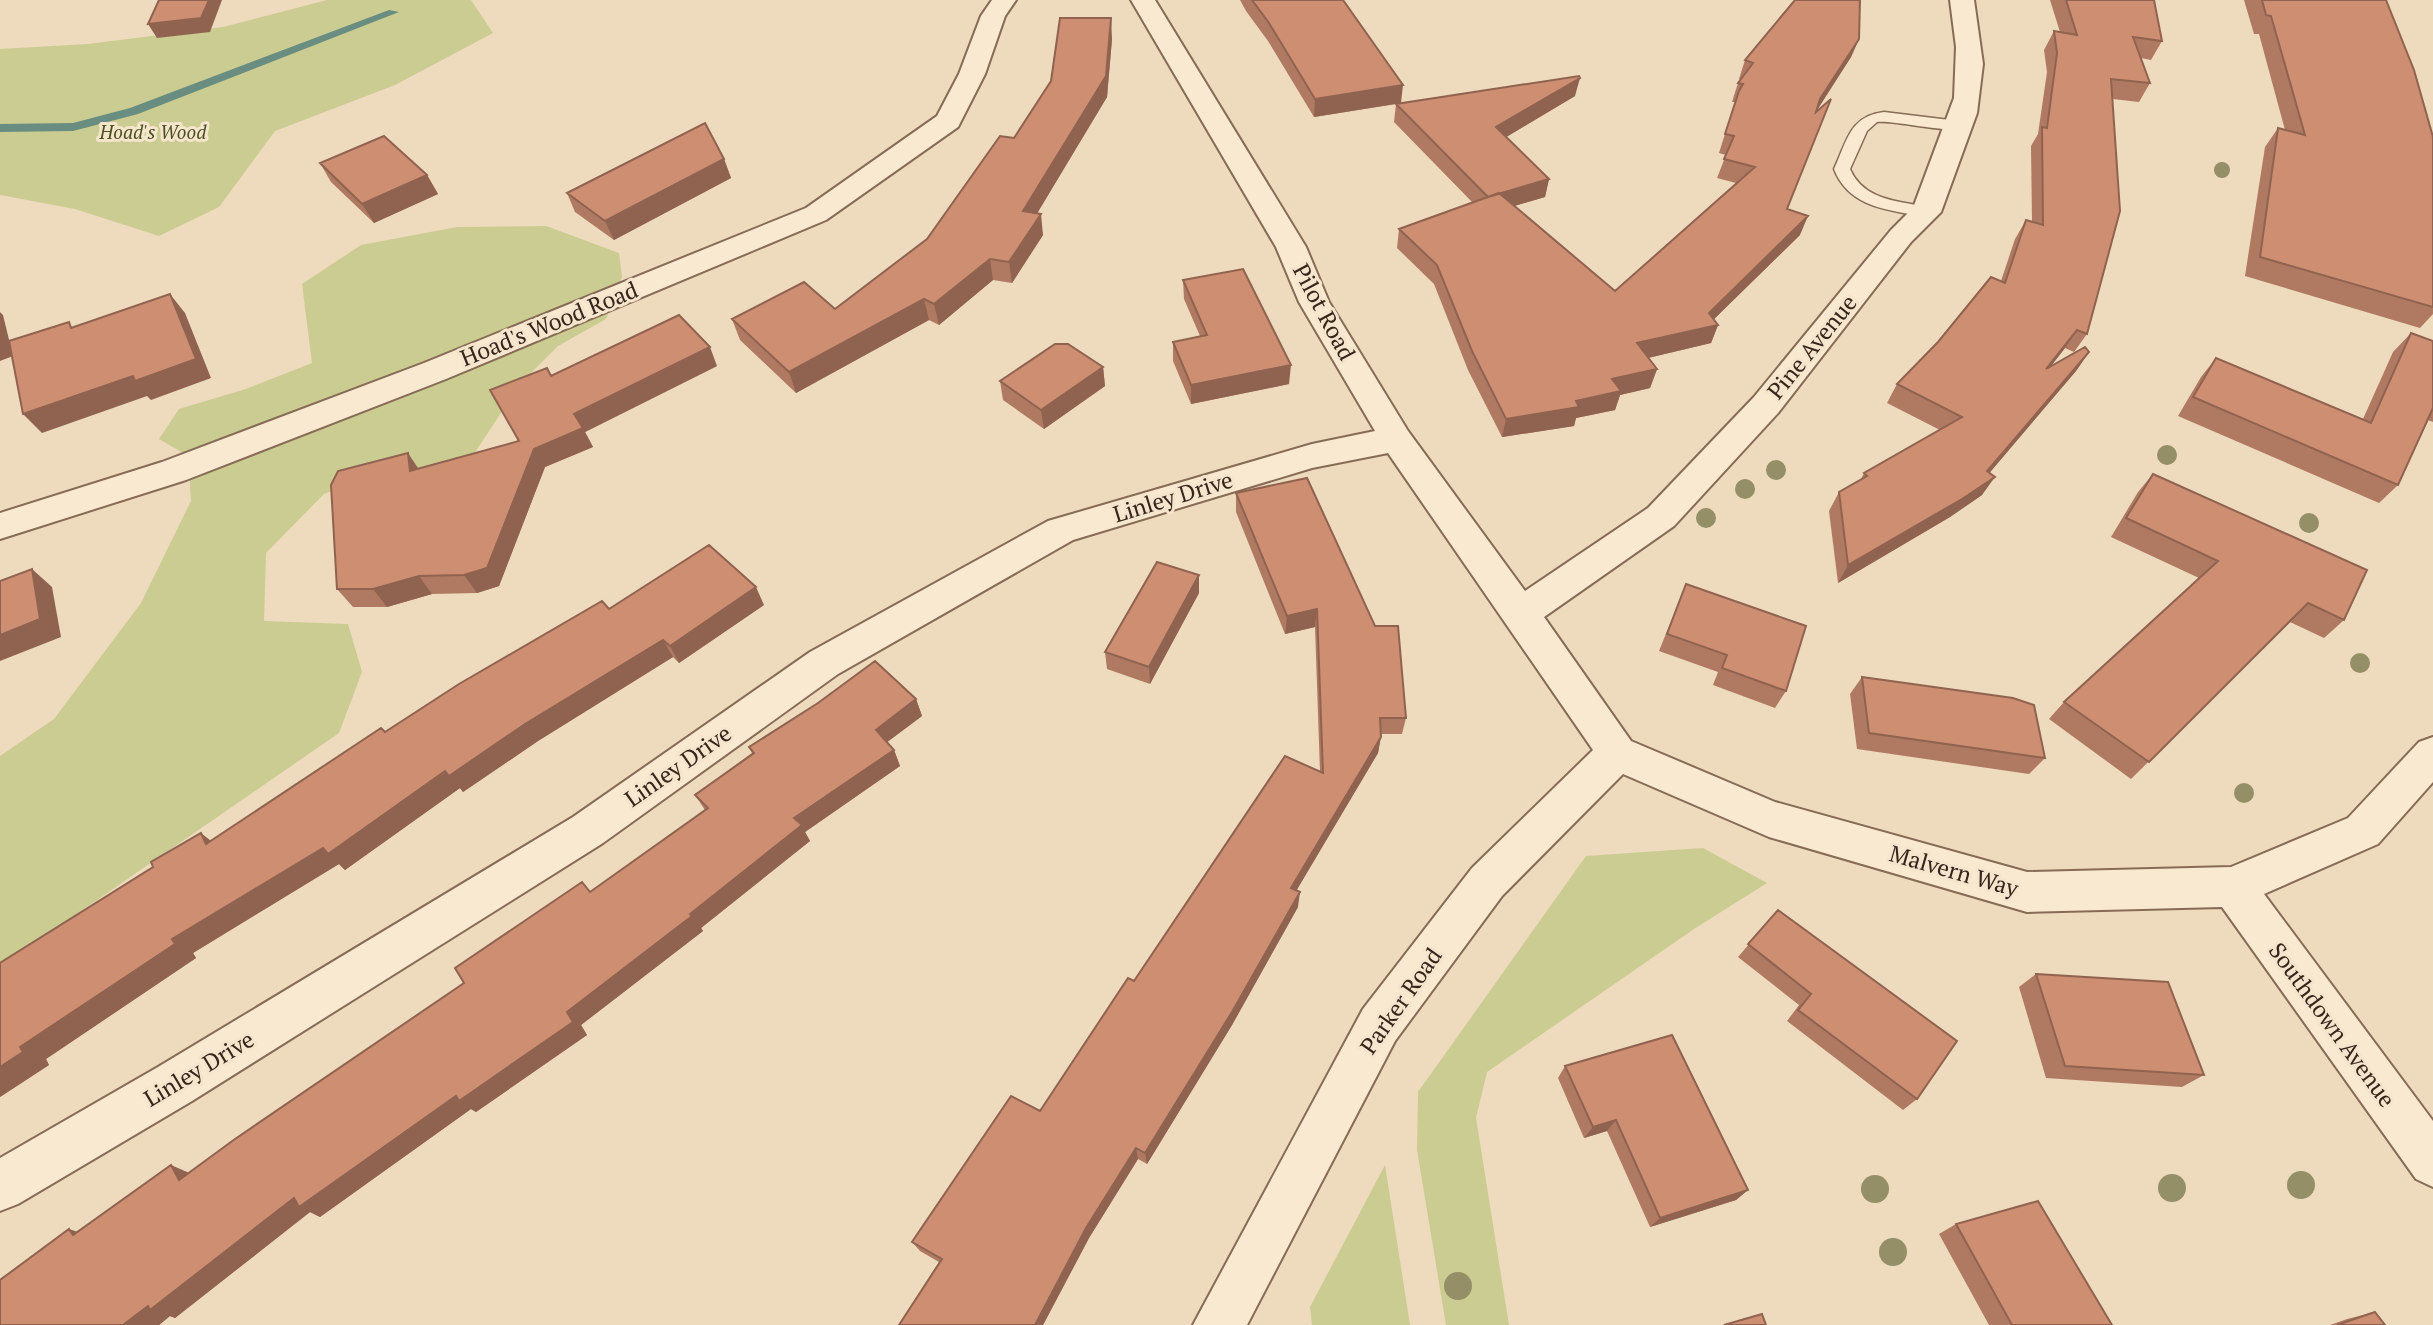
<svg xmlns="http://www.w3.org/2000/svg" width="2433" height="1325" viewBox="0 0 2433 1325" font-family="'PT Serif',serif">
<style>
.green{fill:#cbcc91}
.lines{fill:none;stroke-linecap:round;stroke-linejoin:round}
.stream{fill:#698d80;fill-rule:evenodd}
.service-casing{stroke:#866b56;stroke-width:3}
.minor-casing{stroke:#866b56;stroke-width:4}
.service{fill:#f9e9d0;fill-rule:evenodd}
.minor{fill:#f9e9d0;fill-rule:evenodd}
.tree{fill:#948f67}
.wall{fill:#b07a62}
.shaded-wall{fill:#906350}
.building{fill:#cd8e72;stroke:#906350;stroke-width:2}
.labels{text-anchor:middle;stroke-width:6;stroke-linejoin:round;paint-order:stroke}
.far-park-label{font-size:19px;font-style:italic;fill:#4b5221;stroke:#f6e5cd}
.street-label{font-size:23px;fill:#35251b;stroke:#f6e5cd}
</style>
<rect width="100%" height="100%" fill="#eedabd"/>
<path class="green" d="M 327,0 L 471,0 L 493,33 L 395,85 L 275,131 L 219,207 L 159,236 L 75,209 L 0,195 L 0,49 L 88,44 L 223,27 Z
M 546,226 L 619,253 L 622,277 L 606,319 L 558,346 L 520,384 L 470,460 L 436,471 L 392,467 L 324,494 L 266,553 L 264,621 L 348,624 L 362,672 L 339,733 L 0,967 L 0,756 L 54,719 L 141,603 L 191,501 L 188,456 L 159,439 L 179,409 L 246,389 L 312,363 L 302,284 L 361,245 L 457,227 Z
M 1703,848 L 1767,883 L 1694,929 L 1487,1072 L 1476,1118 L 1509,1325 L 1446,1325 L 1417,1150 L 1418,1092 L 1586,856 Z
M 1385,1165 L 1410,1325 L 1312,1325 L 1310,1307 Z"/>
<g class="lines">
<path class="stream" d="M 389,10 L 399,12 L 138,114 L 73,131 L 0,132 L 0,124 L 73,123 L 130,108 Z"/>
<defs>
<path id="service" d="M 1884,112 L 1958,121 L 1966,126 C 1956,136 1896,120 1877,122 L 1867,131 L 1850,169 C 1864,202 1902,201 1932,208 L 1935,212 L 1932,216 L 1926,217 C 1889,210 1849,208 1834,169 C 1847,142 1849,116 1884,112 Z"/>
<path id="minor" d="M 992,0 L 1016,0 L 1005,16 L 985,74 L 958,127 L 826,220 L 446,379 L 186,480 L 0,539 L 0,513 L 162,462 L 424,363 L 806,208 L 937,116 L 959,74 L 981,16 Z
M 1131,0 L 1155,0 L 1306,247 L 1329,302 L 1408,431 L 1525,591 L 1648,508 L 1754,397 L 1891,230 L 1913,208 L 1954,98 L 1956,47 L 1950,0 L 1974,0 L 1983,64 L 1977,113 L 1941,212 L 1911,242 L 1778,413 L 1674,526 L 1544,617 L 1631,741 L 1775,802 L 2027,872 L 2231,867 L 2348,818 L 2419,742 L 2433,737 L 2433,782 L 2378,844 L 2264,894 L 2433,1121 L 2433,1187 L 2416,1179 L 2222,907 L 2027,912 L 1769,837 L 1623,774 L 1502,896 L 1395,1041 L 1247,1325 L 1193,1325 L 1363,1009 L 1472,868 L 1593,750 L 1388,453 L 1312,468 L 1073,540 L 838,674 L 603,843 L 192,1101 L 18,1204 L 0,1211 L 0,1158 L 158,1067 L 573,817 L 810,652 L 1048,521 L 1312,444 L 1375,431 L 1299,302 L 1276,247 Z"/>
</defs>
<use href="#service" class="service-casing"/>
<use href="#minor" class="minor-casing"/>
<use href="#service" class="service"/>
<use href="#minor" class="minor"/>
</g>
<g class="tree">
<circle cx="2222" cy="170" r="8"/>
<circle cx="2167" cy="455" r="10"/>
<circle cx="1776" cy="470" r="10"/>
<circle cx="1745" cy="489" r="10"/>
<circle cx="1706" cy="518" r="10"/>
<circle cx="2309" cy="523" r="10"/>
<circle cx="2360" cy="663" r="10"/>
<circle cx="2244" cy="793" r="10"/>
<circle cx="2301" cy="1185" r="14"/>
<circle cx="2172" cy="1188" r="14"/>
<circle cx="1875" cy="1189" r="14"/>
<circle cx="1893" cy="1252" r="14"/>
<circle cx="1458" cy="1286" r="14"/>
</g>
<path class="wall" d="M 1240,0 L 1343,0 L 1401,103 L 1575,96 L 1506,137 L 1549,179 L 1545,197 L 1514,206 L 1615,291 L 1736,183 L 1717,178 L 1726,155 L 1719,153 L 1735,102 L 1732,102 L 1738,83 L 1740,79 L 1739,79 L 1745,60 L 1859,39 L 1851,57 L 1817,110 L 1787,209 L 1800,235 L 1714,319 L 1718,325 L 1711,343 L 1648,358 L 1657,369 L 1650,388 L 1620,395 L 1615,410 L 1576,418 L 1574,426 L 1502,437 L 1468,370 L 1434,284 L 1397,248 L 1399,229 L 1473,203 L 1394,122 L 1396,104 L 1314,117 L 1268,41 L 1246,11 Z
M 2050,0 L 2154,0 L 2162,41 L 2151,60 L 2141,58 L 2150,83 L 2139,102 L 2113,99 L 2087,334 L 2074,352 L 2065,348 L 2050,367 L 2089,352 L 2076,371 L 1989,473 L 1982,495 L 1950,517 L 1838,583 L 1829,511 L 1839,492 L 1861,479 L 1864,473 L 1940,430 L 1887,403 L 1897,384 L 1938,342 L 2001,281 L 2015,239 L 2026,220 L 2032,222 L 2031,146 L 2038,134 L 2047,72 L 2044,50 L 2054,31 L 2060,32 Z
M 2244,0 L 2386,0 L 2433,137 L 2433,314 L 2420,328 L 2245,276 L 2265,147 L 2278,128 L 2285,130 L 2259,34 L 2254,34 Z
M 1112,39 L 1107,97 L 1037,213 L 1043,235 L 1012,283 L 993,280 L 939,325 L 929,320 L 796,393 L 740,340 L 732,319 L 835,309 L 927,239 L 1014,138 Z
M 724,159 L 731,178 L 614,240 L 575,212 L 567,193 Z
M 320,163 L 427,175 L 438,194 L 374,223 L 331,182 Z
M 1183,280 L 1289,384 L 1191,404 L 1173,361 L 1173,342 L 1200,336 L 1184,299 Z
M 2411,333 L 2433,341 L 2433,422 L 2428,420 L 2398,485 L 2379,503 L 2178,416 L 2201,377 L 2216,358 L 2363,419 L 2393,352 Z
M 717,366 L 585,432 L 593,447 L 545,467 L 499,586 L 477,593 L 432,594 L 387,607 L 353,607 L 337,589 L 418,468 L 519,441 L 551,376 Z
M 1103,367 L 1105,386 L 1044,429 L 1003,400 L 1000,381 Z
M 2153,474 L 2344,620 L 2324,638 L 2290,622 L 2131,779 L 2049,719 L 2064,702 L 2199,578 L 2111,537 L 2138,492 Z
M 1236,493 L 1406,718 L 1402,734 L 1381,734 L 1378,753 L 1296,891 L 1298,907 L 1232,1025 L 1147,1164 L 1138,1159 L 1089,1238 L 1043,1325 L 899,1325 L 939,1262 L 920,1251 L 912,1242 L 1040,1111 L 1134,981 L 1320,772 L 1315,627 L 1285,634 L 1236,512 Z
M 1686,584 L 1786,691 L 1775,708 L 1713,685 L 1718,672 L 1659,651 Z
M 1199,593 L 1150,684 L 1107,669 L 1105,652 Z
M 764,605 L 679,663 L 673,657 L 538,741 L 463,792 L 460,788 L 345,870 L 339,864 L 193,953 L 196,958 L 46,1059 L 49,1065 L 0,1097 L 211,841 L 385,732 L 609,609 Z
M 1862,677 L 2045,758 L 2029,774 L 1857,749 L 1850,694 Z
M 916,699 L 922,716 L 887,742 L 894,750 L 900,766 L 805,832 L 810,841 L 701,928 L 703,931 L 581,1025 L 587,1035 L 476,1112 L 471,1109 L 320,1217 L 310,1212 L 175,1318 L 170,1316 L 159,1325 L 0,1325 L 189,1173 L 464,983 L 582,882 L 591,892 L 705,810 L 695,795 L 752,753 L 749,747 Z
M 1778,910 L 1917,1099 L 1903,1110 L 1787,1021 L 1799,1005 L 1738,957 Z
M 2036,974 L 2204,1075 L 2182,1087 L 2046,1078 L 2019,987 Z
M 1565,1066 L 1748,1190 L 1736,1200 L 1650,1227 L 1607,1131 L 1584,1138 L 1558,1078 Z
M 1956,1224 L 2112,1325 L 1989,1325 L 1939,1234 Z
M 2375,1312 L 2385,1325 L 2330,1325 L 2347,1319 Z"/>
<path class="shaded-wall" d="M 209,0 L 222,0 L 210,32 L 157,38 L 148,24 Z
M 1111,18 L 1112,39 L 1107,97 L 1026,232 L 1023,211 Z
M 1859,39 L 1851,57 L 1812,118 L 1820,99 Z
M 1580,78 L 1575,96 L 1493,145 L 1496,127 Z
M 1403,85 L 1401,103 L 1314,117 L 1315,99 Z
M 724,159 L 731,178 L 614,240 L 605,221 Z
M 427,175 L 438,194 L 374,223 L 362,204 Z
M 1549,179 L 1545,197 L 1484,215 L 1488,197 Z
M 1041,214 L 1043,235 L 1012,283 L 1009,262 Z
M 1808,216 L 1800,235 L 1706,327 L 1718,325 L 1711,343 L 1631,362 L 1637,343 L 1709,313 Z
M 990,259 L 993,280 L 939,325 L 934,304 Z
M 170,294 L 185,313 L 211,378 L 151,400 L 147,396 L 42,433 L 23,414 Z
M 924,299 L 929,320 L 796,393 L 789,372 Z
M 0,312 L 3,315 L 13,356 L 0,361 Z
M 2077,330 L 2065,348 L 2034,388 L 2046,369 Z
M 710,347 L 717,366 L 585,432 L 593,447 L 545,467 L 499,586 L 477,593 L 464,575 L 534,449 L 574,414 Z
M 2089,352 L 2076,371 L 1975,490 L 1987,471 Z
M 1291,365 L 1289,384 L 1191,404 L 1191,385 Z
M 1103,367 L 1105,386 L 1044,429 L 1041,410 Z
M 1657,369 L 1650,388 L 1620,395 L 1615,410 L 1576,418 L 1574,426 L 1502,437 L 1506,419 L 1576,401 L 1612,379 Z
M 408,453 L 420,471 L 410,471 Z
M 1995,477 L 1982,495 L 1950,517 L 1838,583 L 1848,565 Z
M 32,569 L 52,587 L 61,637 L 0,661 L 0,635 Z
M 1199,575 L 1199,593 L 1150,684 L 1149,667 Z
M 419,576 L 432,594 L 387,607 L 373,589 Z
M 756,587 L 764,605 L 679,663 L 670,646 Z
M 1317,609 L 1315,627 L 1285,634 L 1287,616 Z
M 663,640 L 673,657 L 538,741 L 463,792 L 460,788 L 345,870 L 339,864 L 193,953 L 196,958 L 46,1059 L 49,1065 L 0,1097 L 0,1067 L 20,1047 L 172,939 Z
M 916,699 L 922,716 L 882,746 L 876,730 Z
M 1381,737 L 1378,753 L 1289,903 L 1291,888 Z
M 894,750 L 900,766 L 805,832 L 810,841 L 701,928 L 703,931 L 581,1025 L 587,1035 L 476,1112 L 471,1109 L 320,1217 L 310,1212 L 175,1318 L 170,1316 L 159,1325 L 123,1325 L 294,1198 L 567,1012 L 690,914 L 794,818 Z
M 201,833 L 220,848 L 206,844 Z
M 1300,892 L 1298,907 L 1232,1025 L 1147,1164 L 1145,1153 Z
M 1616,1120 L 1607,1131 L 1584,1138 L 1593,1127 Z
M 1136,1148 L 1138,1159 L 1089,1238 L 1043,1325 L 1035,1325 L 1086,1228 Z
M 171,1165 L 194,1175 L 179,1180 Z
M 1748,1190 L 1736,1200 L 1650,1227 L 1660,1218 Z
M 69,1229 L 96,1238 L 73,1235 Z"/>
<path class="building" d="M 159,0 L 209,0 L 201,18 L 148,24 Z
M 1252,0 L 1343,0 L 1403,85 L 1315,99 L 1269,23 Z
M 1795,0 L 1860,0 L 1859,39 L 1820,99 L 1816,112 L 1831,99 L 1787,209 L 1808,216 L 1709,313 L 1718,325 L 1637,343 L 1657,369 L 1612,379 L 1621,391 L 1576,401 L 1579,407 L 1506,419 L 1472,351 L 1437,265 L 1399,229 L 1499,193 L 1615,291 L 1755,167 L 1724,159 L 1734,136 L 1725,134 L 1739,91 L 1743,84 L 1738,83 L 1753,63 L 1745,60 Z
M 2066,0 L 2154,0 L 2162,41 L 2133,37 L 2150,83 L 2111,79 L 2120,211 L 2087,334 L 2077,330 L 2046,369 L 2085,347 L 2089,352 L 1987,471 L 1995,477 L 1962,499 L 1848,565 L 1839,492 L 1867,476 L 1864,473 L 1962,417 L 1897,384 L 1938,342 L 1991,277 L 2005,283 L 2026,220 L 2043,225 L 2042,127 L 2047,128 L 2057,53 L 2054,31 L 2077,35 Z
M 2262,0 L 2386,0 L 2414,70 L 2433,137 L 2433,307 L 2260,257 L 2278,128 L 2305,135 L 2271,16 L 2266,15 Z
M 1060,18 L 1111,18 L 1106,76 L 1023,211 L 1041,214 L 1009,262 L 990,259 L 934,304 L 924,299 L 789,372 L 732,319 L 804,282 L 835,309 L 927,239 L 1000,136 L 1014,138 L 1051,81 Z
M 1579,76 L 1580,78 L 1496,127 L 1549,179 L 1488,197 L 1396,104 Z
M 705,123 L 724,159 L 605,221 L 567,193 Z
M 384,136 L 427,175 L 362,204 L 320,163 Z
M 1243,269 L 1291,365 L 1191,385 L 1173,342 L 1207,335 L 1183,280 Z
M 170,294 L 196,359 L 135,381 L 133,376 L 23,414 L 9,341 L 69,322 L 71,328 Z
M 679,315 L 710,347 L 574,414 L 583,428 L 534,449 L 487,568 L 464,575 L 419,576 L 373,589 L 337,589 L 331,485 L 338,471 L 408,453 L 410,471 L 519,441 L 490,390 L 547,368 L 551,376 Z
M 2411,333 L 2433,341 L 2433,408 L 2398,485 L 2193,397 L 2216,358 L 2371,423 Z
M 1055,344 L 1068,344 L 1103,367 L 1041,410 L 1000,381 Z
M 2153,474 L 2367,570 L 2344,620 L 2308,603 L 2149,762 L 2064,702 L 2218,561 L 2126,518 Z
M 1307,478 L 1375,626 L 1398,626 L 1406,718 L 1380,718 L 1381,737 L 1291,888 L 1300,892 L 1232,1012 L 1145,1153 L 1136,1148 L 1086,1228 L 1035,1325 L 899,1325 L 942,1259 L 912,1242 L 1011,1096 L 1040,1111 L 1128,978 L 1134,981 L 1285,756 L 1323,773 L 1317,609 L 1287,616 L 1236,493 Z
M 709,545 L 756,587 L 670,646 L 663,640 L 525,724 L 449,776 L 445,771 L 328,854 L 323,848 L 172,939 L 175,944 L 20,1047 L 23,1052 L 0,1067 L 0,963 L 153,867 L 151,862 L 201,833 L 206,844 L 381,728 L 385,732 L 459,684 L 602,601 L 609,609 Z
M 1157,562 L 1199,575 L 1149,667 L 1105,652 Z
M 32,569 L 40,619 L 0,635 L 0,581 Z
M 1686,584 L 1806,626 L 1786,691 L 1722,668 L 1727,655 L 1667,634 Z
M 875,661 L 916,699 L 876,730 L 894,750 L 794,818 L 802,825 L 690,914 L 692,916 L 567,1012 L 573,1022 L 459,1101 L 456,1096 L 299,1207 L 294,1198 L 150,1310 L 148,1306 L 123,1325 L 0,1325 L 0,1280 L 69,1229 L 73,1235 L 171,1165 L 179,1180 L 235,1139 L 464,983 L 455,968 L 582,882 L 590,892 L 708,808 L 695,795 L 754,753 L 749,747 L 818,703 Z
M 1862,677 L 2013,698 L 2034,705 L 2045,758 L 1869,733 Z
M 1778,910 L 1957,1041 L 1917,1099 L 1798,1010 L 1811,994 L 1748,944 Z
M 2036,974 L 2168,982 L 2204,1075 L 2065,1066 Z
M 1672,1035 L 1748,1190 L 1660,1218 L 1616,1120 L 1593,1127 L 1565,1066 Z
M 2038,1201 L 2112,1325 L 2012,1325 L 1956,1224 Z
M 2375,1312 L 2385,1325 L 2337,1325 Z
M 1762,1314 L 1766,1325 L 1724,1325 Z"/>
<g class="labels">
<g class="far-park-label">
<text x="153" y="139">Hoad's Wood</text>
</g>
<g class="street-label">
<text transform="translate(1324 312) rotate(62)" y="8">Pilot Road</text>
<text transform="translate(549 324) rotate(-22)" y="8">Hoad's Wood Road</text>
<text transform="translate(1812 347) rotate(-51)" y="8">Pine Avenue</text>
<text transform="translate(1173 497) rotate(-17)" y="8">Linley Drive</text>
<text transform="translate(678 766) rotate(-35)" y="8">Linley Drive</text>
<text transform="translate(1954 871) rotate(16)" y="8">Malvern Way</text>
<text transform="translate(1401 1001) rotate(-55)" y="8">Parker Road</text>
<text transform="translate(2332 1025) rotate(54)" y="8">Southdown Avenue</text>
<text transform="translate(199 1069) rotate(-31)" y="8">Linley Drive</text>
</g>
</g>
</svg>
